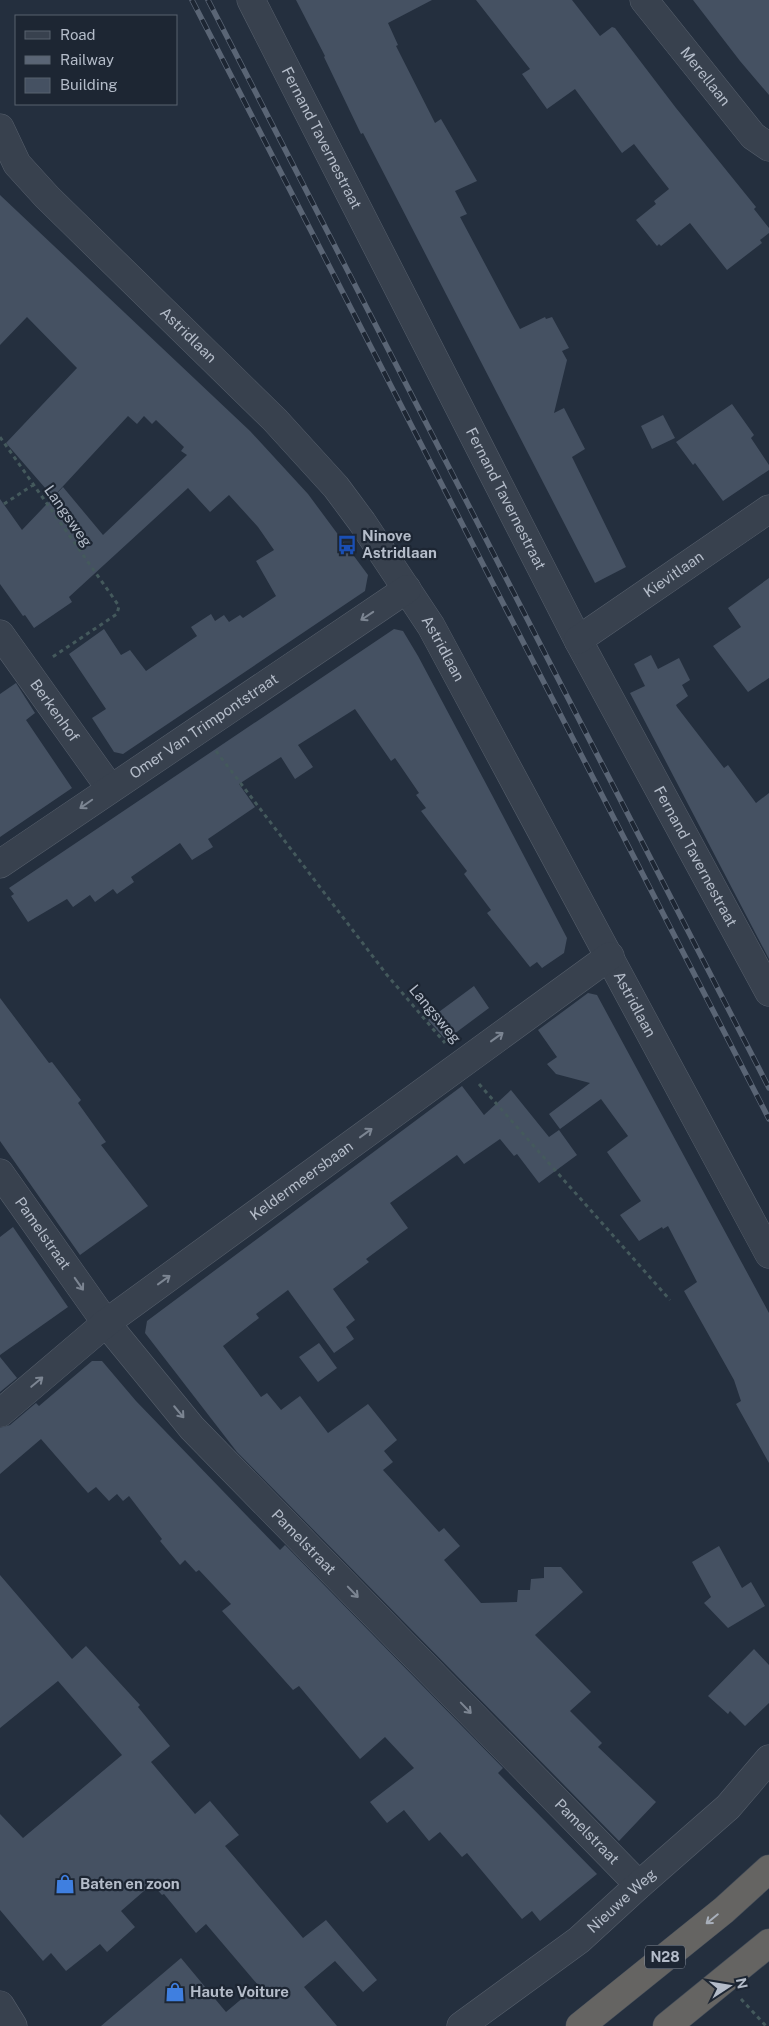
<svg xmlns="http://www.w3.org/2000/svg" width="769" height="2026" viewBox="0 0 769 2026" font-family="'Public Sans',sans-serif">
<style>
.building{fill:#455162}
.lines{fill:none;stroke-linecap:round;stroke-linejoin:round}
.minor-casing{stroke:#565f6c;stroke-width:29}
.trunk-casing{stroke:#434c59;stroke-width:29}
.path{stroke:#44595c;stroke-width:3;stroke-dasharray:4 4;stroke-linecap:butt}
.minor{stroke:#38414e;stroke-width:28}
.trunk{stroke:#656462;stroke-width:28}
.rail-casing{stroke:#5a6575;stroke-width:5.5}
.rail{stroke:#1d2633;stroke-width:4;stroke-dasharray:11;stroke-linecap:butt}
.oneway{stroke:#7c8592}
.oneway2{stroke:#a8afba}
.labels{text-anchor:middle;stroke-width:4.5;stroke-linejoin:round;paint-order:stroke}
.shield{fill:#1d2633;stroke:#878f9c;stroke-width:1}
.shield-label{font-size:14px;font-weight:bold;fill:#b4bcc9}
.street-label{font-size:15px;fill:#b4bcc9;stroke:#1d2633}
.poi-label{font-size:15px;font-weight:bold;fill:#b4bcc9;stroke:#1d2633;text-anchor:start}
</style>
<rect width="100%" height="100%" fill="#242f3e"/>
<path class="building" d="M 296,0 L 432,0 L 388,23 L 398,45 L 396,46 L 435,123 L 441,119 L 477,181 L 455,191 L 467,214 L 460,217 L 509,309 L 520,329 L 545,317 L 546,319 L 552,317 L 569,348 L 562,351 L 567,360 L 554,413 L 564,408 L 585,449 L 572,457 L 626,567 L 595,583 L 363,133 L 361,134 L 324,57 L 325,56 Z
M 476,0 L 572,0 L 600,36 L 612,27 L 615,28 L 676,108 L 756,207 L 754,209 L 769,228 L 769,233 L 760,240 L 762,243 L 727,270 L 690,223 L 661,246 L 659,244 L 657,246 L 636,220 L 656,204 L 654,201 L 669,189 L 634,144 L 622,153 L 575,89 L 547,109 L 522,74 L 530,69 Z
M 693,0 L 769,0 L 769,95 L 740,61 Z
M 0,195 L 250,431 L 308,494 L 368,575 L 365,591 L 123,754 L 114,752 L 92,718 L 106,709 L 69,654 L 104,629 L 121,655 L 130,650 L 146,671 L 197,636 L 191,627 L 211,614 L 215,621 L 224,615 L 229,622 L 240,615 L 243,618 L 276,596 L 256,561 L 274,550 L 258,527 L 229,495 L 210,512 L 188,488 L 69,597 L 72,602 L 34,628 L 25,615 L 23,616 L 0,584 L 0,499 L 22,530 L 63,487 L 103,535 L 187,455 L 181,451 L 184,447 L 156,420 L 152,424 L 144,416 L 137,424 L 128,416 L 53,497 L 6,443 L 77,368 L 27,317 L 0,345 Z
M 732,404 L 754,435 L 751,438 L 769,465 L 769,470 L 723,501 L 695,463 L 693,465 L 676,442 Z
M 663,415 L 675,438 L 652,449 L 641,426 Z
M 769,578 L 769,678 L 748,692 L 713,646 L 741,627 L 728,608 Z
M 394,629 L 403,631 L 418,656 L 492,795 L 567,938 L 564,953 L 542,968 L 537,962 L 530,967 L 487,913 L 491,910 L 464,874 L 467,871 L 421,811 L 426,808 L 416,795 L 419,793 L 395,758 L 391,761 L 355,709 L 298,745 L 313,767 L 295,779 L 281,757 L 239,784 L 255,807 L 208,839 L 213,847 L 192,860 L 180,843 L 131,877 L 134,882 L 117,894 L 113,889 L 95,902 L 90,895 L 73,907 L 67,899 L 28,922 L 11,896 L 14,894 L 9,888 Z
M 651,655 L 658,669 L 679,658 L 690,680 L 682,685 L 688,696 L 676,705 L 677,707 L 724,768 L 728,765 L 756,803 L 769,793 L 769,959 L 630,693 L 645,686 L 634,664 Z
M 16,683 L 35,713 L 26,720 L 72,788 L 0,837 L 0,694 Z
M 474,986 L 489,1008 L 446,1040 L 428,1020 Z
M 588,993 L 597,995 L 769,1313 L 769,1463 L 736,1404 L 741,1401 L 734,1380 L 684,1291 L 697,1282 L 668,1226 L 663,1229 L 662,1227 L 639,1241 L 620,1215 L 641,1201 L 607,1152 L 628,1136 L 601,1099 L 560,1129 L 549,1114 L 590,1083 L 556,1074 L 547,1064 L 557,1057 L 538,1030 Z
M 0,998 L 49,1063 L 52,1062 L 81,1100 L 78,1103 L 106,1142 L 101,1145 L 148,1206 L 80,1255 L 0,1141 Z
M 462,1086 L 484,1115 L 511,1090 L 549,1137 L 559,1130 L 577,1155 L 539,1183 L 517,1154 L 514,1156 L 500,1139 L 464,1164 L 457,1155 L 390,1203 L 408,1228 L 366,1259 L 369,1262 L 333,1289 L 355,1320 L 346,1327 L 354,1339 L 334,1353 L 288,1290 L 256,1314 L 259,1318 L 223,1346 L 261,1397 L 267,1393 L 281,1410 L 300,1396 L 328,1433 L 368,1404 L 397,1440 L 384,1451 L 393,1462 L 383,1470 L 439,1532 L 444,1528 L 460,1546 L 444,1560 L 481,1603 L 517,1602 L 518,1590 L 530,1590 L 531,1579 L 544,1578 L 544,1567 L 561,1567 L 583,1592 L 535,1635 L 591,1692 L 570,1711 L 602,1743 L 598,1747 L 656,1802 L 619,1841 L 237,1452 L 145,1333 L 147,1321 Z
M 13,1227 L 68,1307 L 0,1355 L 0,1237 Z
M 319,1343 L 337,1368 L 318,1382 L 299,1357 Z
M 0,1357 L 17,1378 L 0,1392 Z
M 92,1361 L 102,1361 L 136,1401 L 280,1550 L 285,1545 L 503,1768 L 498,1773 L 597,1874 L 540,1921 L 532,1911 L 522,1919 L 467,1853 L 462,1857 L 440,1832 L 429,1841 L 404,1810 L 387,1823 L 370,1802 L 414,1768 L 385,1737 L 360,1759 L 299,1686 L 293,1690 L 222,1611 L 231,1604 L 199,1570 L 196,1572 L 185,1560 L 180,1565 L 160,1541 L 162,1539 L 129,1496 L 123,1501 L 117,1494 L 109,1501 L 96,1487 L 88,1493 L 41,1439 L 0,1474 L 0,1428 L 10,1425 L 36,1403 L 39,1406 Z
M 719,1546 L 742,1588 L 751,1582 L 765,1606 L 728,1628 L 704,1603 L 711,1597 L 692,1562 Z
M 0,1575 L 72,1659 L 86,1646 L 140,1705 L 138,1707 L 170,1746 L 151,1762 L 195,1814 L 210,1801 L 239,1835 L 225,1846 L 303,1938 L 326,1920 L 377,1980 L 363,1992 L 335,1961 L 304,1987 L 337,2026 L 101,2026 L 181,1958 L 226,2012 L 258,1985 L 206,1924 L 196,1933 L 164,1894 L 162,1895 L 152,1884 L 121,1911 L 135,1927 L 107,1952 L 100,1944 L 66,1971 L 51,1953 L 43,1961 L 0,1910 L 0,1814 L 23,1838 L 122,1755 L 58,1681 L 0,1728 Z
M 754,1649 L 769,1665 L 769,1703 L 745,1726 L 730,1711 L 728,1714 L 708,1696 Z"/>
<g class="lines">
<defs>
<g id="minor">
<path id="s1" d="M 251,0 L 578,640 L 769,992"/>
<path id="s2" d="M 644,0 L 753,136 L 769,147"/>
<path id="s3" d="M 0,128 L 17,164 L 47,197 L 275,420 L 336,487 L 362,522 L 431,626 L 769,1254"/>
<path id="s4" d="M 0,634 L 110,788"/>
<path id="s5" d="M 578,640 L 769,509"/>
<path id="s6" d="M 0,864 L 407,589"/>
<path id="s7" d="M 0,1173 L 106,1323 L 192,1428 L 639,1885"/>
<path id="s8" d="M 0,1413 L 106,1323 L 610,956"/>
<path d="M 0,2005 L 13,2026"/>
<path id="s9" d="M 461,2026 L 579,1940 L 639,1885 L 728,1807 L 769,1759"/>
</g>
<path id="trunk" d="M 580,2026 L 724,1910 L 769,1869
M 667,2026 L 769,1943"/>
</defs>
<use href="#minor" class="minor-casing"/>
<use href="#trunk" class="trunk-casing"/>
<path class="path" d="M 0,437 L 119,606 L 117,614 L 51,658
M 4,504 L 33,485
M 216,751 L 387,975 L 445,1043
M 479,1084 L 670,1300
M 741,1999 L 766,2026"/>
<use href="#minor" class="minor"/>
<use href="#trunk" class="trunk"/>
<defs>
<path id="rail" d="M 192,0 L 769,1119
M 208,0 L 769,1088"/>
</defs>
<use href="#rail" class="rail-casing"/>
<use href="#rail" class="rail"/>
</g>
<defs><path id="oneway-shaft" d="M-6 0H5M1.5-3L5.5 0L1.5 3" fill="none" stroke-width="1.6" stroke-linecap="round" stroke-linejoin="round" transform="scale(1.25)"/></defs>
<g class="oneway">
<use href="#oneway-shaft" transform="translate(367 616) rotate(146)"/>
<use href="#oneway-shaft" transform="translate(86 804) rotate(145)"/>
<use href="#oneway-shaft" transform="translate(497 1037) rotate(-36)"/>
<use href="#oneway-shaft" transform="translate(366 1133) rotate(-36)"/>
<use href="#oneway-shaft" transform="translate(164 1280) rotate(-36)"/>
<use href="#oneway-shaft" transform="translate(79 1284) rotate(55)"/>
<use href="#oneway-shaft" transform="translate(37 1382) rotate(-40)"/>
<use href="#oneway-shaft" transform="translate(179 1412) rotate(50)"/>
<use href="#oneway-shaft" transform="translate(353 1592) rotate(46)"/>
<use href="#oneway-shaft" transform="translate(466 1708) rotate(46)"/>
</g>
<use class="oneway2" href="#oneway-shaft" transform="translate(712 1919) rotate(141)"/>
<defs>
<symbol id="bus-bare" viewBox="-9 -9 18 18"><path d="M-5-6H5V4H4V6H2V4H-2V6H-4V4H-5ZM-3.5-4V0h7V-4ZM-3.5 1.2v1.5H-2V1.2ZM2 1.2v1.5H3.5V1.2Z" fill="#1a4fb4" stroke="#1d2633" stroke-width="2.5" paint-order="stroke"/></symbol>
<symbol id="shop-bare" viewBox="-9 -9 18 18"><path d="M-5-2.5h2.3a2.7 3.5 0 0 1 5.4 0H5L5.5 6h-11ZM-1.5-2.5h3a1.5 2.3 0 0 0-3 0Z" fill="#3f7fe0" stroke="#1d2633" stroke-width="2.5" paint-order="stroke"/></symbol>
</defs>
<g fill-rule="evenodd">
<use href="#bus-bare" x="333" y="531" width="28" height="28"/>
<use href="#shop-bare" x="51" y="1870" width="28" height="28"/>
<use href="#shop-bare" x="161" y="1978" width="28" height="28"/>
</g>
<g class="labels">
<rect class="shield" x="645" y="1945.5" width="40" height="23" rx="4"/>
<g class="shield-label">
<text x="665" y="1962">N28</text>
</g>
<g class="street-label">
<text dy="5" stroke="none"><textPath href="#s2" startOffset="98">Merellaan</textPath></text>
<text dy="5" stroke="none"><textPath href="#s1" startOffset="155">Fernand Tavernestraat</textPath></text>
<text dy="5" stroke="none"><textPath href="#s3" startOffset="282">Astridlaan</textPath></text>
<text dy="5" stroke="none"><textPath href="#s1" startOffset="560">Fernand Tavernestraat</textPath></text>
<text transform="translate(68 516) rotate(55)" y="5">Langsweg</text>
<text dy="5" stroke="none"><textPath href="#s5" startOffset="116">Kievitlaan</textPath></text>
<text dy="5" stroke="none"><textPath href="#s3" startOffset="688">Astridlaan</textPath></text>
<text dy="5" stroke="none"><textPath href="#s4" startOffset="94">Berkenhof</textPath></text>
<text dy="5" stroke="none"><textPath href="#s6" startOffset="246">Omer Van Trimpontstraat</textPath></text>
<text dy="5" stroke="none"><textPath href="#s1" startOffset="965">Fernand Tavernestraat</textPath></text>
<text dy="5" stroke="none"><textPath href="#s3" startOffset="1092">Astridlaan</textPath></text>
<text transform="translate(435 1014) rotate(50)" y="5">Langsweg</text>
<text dy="5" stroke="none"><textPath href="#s8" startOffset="381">Keldermeersbaan</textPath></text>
<text dy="5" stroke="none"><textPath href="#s7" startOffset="74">Pamelstraat</textPath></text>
<text dy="5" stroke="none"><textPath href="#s7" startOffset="479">Pamelstraat</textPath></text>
<text dy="5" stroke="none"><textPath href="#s7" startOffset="884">Pamelstraat</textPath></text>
<text dy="5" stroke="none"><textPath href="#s9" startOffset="204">Nieuwe Weg</textPath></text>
</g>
<g class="poi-label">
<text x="362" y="541">Ninove<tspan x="362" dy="17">Astridlaan</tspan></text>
<text x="80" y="1889">Baten en zoon</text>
<text x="190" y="1997">Haute Voiture</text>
</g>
</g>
<rect x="15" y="15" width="162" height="90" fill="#1d2633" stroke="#59626f"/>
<rect x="25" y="31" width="25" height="8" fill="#38414e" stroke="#59626f"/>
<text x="60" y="40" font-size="15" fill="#b4bcc9">Road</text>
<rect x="25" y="56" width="25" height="8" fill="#5a6575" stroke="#59626f"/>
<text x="60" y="65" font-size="15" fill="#b4bcc9">Railway</text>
<rect x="25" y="78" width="25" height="15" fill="#455162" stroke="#59626f"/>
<text x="60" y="90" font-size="15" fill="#b4bcc9">Building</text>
<g transform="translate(729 1986) rotate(78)" stroke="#1d2633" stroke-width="4" paint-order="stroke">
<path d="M0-4L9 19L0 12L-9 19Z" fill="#b4bcc9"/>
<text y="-8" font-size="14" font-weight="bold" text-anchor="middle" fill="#b4bcc9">N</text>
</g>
</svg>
